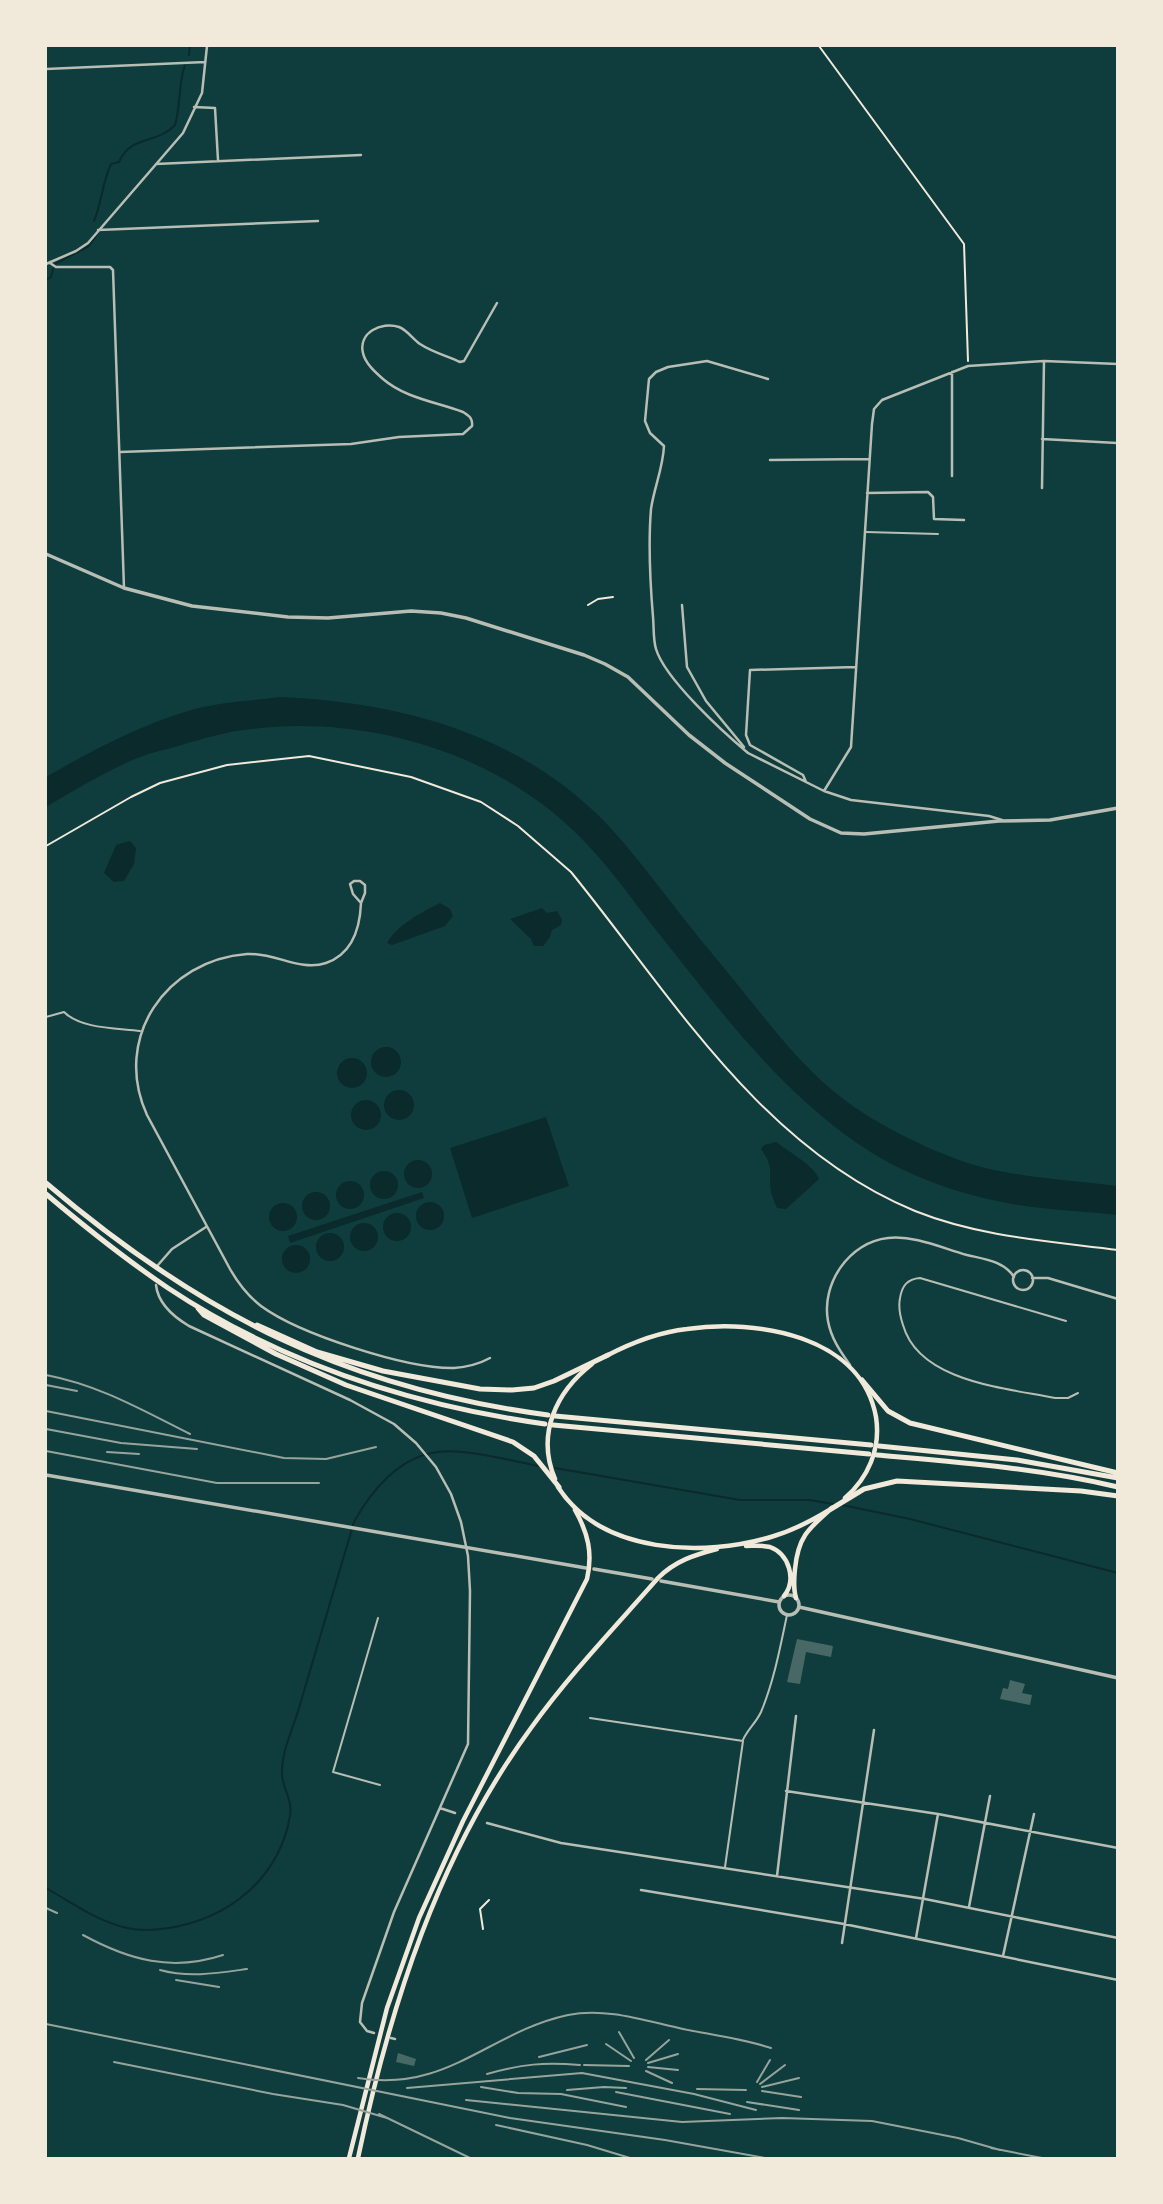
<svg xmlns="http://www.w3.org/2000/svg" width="1163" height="2204" viewBox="0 0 1163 2204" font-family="'Space Grotesk',sans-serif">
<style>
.water{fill:#0a2a2b}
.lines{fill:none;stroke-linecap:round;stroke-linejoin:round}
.stream{stroke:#0a2a2b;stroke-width:2}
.building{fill:#486865}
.path{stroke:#f1e9da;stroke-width:2}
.service{stroke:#b8beb3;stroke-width:2}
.pedestrian{stroke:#b8beb3;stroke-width:2}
.minor{stroke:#b8beb3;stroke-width:2.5}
.tertiary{stroke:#b8beb3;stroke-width:3.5}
.trunk{stroke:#f1e9da;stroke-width:4.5}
.motorway{stroke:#f1e9da;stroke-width:5}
.rail{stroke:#97a49c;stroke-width:2}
</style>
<rect width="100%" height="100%" fill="#0f3d3e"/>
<path class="water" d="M 280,697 C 397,702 513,732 599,816 C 624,841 645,869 667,897 C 688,925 711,952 733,979 C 764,1017 794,1058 832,1090 C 867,1120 927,1150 971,1164 C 1018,1178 1069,1180 1117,1186 L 1117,1215 C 1092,1212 1067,1211 1041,1208 C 977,1201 910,1180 857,1143 C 772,1084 713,1001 649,921 C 626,891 603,859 576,833 C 494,752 365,715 252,729 C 227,731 202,739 178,746 C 164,750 149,753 135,759 C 104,772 75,790 46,807 L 46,777 C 91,751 138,726 188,711 C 217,702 250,701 280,697 Z
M 130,841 L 136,848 L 134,864 L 124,881 L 114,882 L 104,873 L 116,845 Z
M 440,903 L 450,909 L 453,916 L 445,926 L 392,945 L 387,943 C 397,925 422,912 440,903 Z
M 542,908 L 547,913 L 557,911 L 562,920 L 561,925 L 552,930 L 550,937 L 543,946 L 534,946 L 531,939 L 510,919 Z
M371 1062a15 15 0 1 1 30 0a15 15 0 1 1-30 0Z
M337 1073a15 15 0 1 1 30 0a15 15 0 1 1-30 0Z
M384 1105a15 15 0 1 1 30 0a15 15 0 1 1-30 0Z
M351 1115a15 15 0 1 1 30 0a15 15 0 1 1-30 0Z
M 546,1117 L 569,1186 L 472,1218 L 450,1148 Z
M 776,1142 C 788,1151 816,1167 819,1179 L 786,1209 L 777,1208 C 775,1203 772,1197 771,1192 C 768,1173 775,1168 761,1149 L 764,1145 Z
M404 1174a14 14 0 1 1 28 0a14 14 0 1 1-28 0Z
M370 1185a14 14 0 1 1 28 0a14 14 0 1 1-28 0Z
M336 1195a14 14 0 1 1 28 0a14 14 0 1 1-28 0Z
M 422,1192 L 424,1198 L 290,1243 L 288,1236 Z
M302 1206a14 14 0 1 1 28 0a14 14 0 1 1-28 0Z
M416 1216a14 14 0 1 1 28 0a14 14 0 1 1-28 0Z
M269 1217a14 14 0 1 1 28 0a14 14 0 1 1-28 0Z
M383 1227a14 14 0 1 1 28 0a14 14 0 1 1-28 0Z
M350 1237a14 14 0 1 1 28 0a14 14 0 1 1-28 0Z
M316 1247a14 14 0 1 1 28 0a14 14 0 1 1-28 0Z
M282 1259a14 14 0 1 1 28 0a14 14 0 1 1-28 0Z"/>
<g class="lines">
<path class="stream" d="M 189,55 L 190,46
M 94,221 C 102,202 102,183 111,164 L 119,162 C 131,134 157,145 175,125 C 181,105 178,84 185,65
M 55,264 L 89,246 L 98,233
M 46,280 L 51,277 L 53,269
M 555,1468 L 740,1500 L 810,1500 L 833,1504
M 842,1505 L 910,1519 L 1118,1573
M 46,1888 C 72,1903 97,1921 127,1928 C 140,1931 156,1930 169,1928 C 230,1918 279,1878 290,1816 C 293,1801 283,1789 282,1775 C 281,1752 293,1729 299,1708 L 354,1522 C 371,1491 399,1457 437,1452 C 465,1448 511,1461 539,1466"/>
</g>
<path class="building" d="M 797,1639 L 833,1646 L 831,1657 L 806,1652 L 800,1684 L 787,1682 Z
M 1010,1680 L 1025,1684 L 1022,1693 L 1032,1695 L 1030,1705 L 1000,1699 L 1003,1688 L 1008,1689 Z
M 398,2053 L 416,2059 L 414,2066 L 396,2062 Z"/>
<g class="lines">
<path class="path" d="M 819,46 L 964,244 L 968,361
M 588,605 L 598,599 L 613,597
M 46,846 L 131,797 L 160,783 L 227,765 L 309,756 L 411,777 L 481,802 L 518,826 L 571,872 C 671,995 761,1148 915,1211 C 980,1237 1049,1241 1118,1250
M 483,1929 L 480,1909 L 489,1900"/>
<path class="service" d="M 866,532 L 938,534
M 46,1017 L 64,1012 C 81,1029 117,1028 140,1031
M 378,1618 L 333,1772 L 380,1785
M 590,1718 L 743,1741 L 725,1867
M 743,1740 C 747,1730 756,1723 761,1712 C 774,1681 780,1648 787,1615"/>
<path class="pedestrian" d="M 1066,1321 L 920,1278 C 907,1279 902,1286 900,1298 C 898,1308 900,1316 903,1325 C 919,1382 1006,1388 1055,1398 L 1068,1398 L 1078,1393"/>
<path class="minor" d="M 46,69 L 205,62
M 194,107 L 215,108 L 218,160
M 156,164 L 361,155
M 98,230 L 318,221
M 50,263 L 56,267 L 110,267 L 113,270 L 124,588
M 46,264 L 76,251 L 88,243 L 183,133 L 202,93 L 207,46
M 1042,439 L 1117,443
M 120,452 L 351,444 L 399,437 L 463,434 L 472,426 C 473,418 469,416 463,412 C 436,402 405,398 383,379 C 375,372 365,363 363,353 C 358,333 381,321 399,327 C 407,330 413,339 420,344 C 432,352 447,356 460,362 L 464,361 L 497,303
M 770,460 L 869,459
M 952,476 L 952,372
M 1042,488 L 1044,361
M 867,493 L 928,492 L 933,497 L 934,519 L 964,520
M 682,605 L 687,667 L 706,701 L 744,747
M 748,753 C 723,732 665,679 656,649 C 653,639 654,627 653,617 C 650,581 648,545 651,509 C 654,488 663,468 664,446 L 650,433 L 645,421 L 649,379 L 656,372 L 668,367 L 707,361 L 768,379
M 748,753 L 824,791 L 851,800 L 989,816 L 1002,820
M 806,782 L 803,775 L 750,745 L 746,735 L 750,670 L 856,667
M 824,791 L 851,747 L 872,424 L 874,409 L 882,400 L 968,366 L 1044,361 L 1118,364
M 361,903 L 365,893 L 365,885 L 360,881 L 354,881 L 350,884 L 353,894 L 361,903 C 360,928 352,954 326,963 C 300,972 274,952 247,954 C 166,960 112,1038 147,1115 L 230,1269 C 238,1283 248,1296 261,1306 C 299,1334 407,1369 454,1368 C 467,1367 479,1364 490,1358
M 158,1265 L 172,1249 L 206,1227
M1013 1280a10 10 0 1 1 20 0a10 10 0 1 1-20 0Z
M 1032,1278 L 1048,1278 L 1118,1299
M 156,1285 C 158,1304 174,1317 189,1326 L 350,1400 L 394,1424 L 416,1443 L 436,1467 L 451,1494 L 461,1522 L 468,1556 L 470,1591 L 468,1744 L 394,1912 L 362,2003 L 360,2022 L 367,2031 L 374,2033
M 850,1365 C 840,1351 831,1338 828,1321 C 821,1284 849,1242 888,1238 C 914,1235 942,1248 967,1255 C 984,1259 1004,1261 1014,1277
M 786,1791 L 938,1814 L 1118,1848
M 440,1808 L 455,1813
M 487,1823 L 561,1843 L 925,1899 L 1118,1938
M 777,1876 L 796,1716
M 641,1890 L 844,1924 L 1118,1980
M 969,1907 L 990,1796
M 916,1938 L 938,1814
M 842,1943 L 874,1730
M 1003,1956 L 1034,1814
M 391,2038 L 395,2039"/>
<path class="tertiary" d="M 46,554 L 124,588 L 192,606 L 288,617 L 328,618 L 411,611 L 441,613 L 466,618 L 584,655 L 605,664 L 628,677 L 689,735 L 725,763 L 810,819 L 841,833 L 864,834 L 999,821 L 1050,820 L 1118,808
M 46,1475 L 586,1568
M 594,1569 L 652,1579
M 661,1581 L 779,1602
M779 1605a10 10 0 1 1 20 0a10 10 0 1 1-20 0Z
M 799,1607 L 1118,1678"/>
<path class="trunk" d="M 606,1356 C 631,1343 659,1332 687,1329 C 756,1319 861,1335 876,1417 C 881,1449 868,1478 845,1498
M 555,1479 C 536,1434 556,1392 592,1364
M 558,1487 C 601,1554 704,1558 774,1536 C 794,1530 813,1520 831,1509
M 746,1546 C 754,1546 762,1545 770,1547 C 789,1554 797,1580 784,1596
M 796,1598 C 793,1588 794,1579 795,1569 C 798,1537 808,1529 832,1508
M 349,2158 L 387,2008 L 419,1918 L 463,1821 L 587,1579 C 593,1553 588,1533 575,1510
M 358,2158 C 390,2006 438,1855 531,1728 C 569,1675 615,1627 658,1578 C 675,1561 694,1555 717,1549"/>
<path class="motorway" d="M 46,1183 C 200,1314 345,1388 548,1415
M 46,1194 C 85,1227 125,1259 168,1288 C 281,1363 411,1405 545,1424
M 198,1308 L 204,1315 L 276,1354 L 346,1385 L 513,1442 L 534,1456 L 559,1487
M 257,1325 L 317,1352 L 383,1371 L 480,1389 L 512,1390 L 534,1388 L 554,1381 L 608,1355
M 862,1380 L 888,1411 L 910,1423 L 1118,1473
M 555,1416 L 871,1445
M 553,1425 L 869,1454
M 879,1446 L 1017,1460 L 1118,1478
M 877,1455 C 957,1462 1039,1468 1118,1487
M 831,1509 L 864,1489 L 897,1481 L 1081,1491 L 1118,1496"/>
<path class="rail" d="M 46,1375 C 99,1385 142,1410 190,1434
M 46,1385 L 77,1391
M 46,1411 L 284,1458 L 326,1459 L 376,1447
M 46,1429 L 121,1443 L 197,1449
M 46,1451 L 217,1483 L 319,1483
M 107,1452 L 139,1454
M 46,1908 L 57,1913
M 83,1935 C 129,1960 172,1972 223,1955
M 160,1970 C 189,1978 218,1973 247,1969
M 176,1980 L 219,1987
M 46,2024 L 510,2118 L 665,2140 L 765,2158
M 619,2032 L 634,2058
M 606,2044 L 631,2061
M 539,2057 L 587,2045
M 646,2060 L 669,2040
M 114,2062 L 273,2094 L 343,2105 L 387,2118
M 648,2063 L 678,2054
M 584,2065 L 629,2066
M 648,2067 L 678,2070
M 646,2071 L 672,2083
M 487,2074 C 523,2064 543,2062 580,2065
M 358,2078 C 447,2093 489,2032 568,2015 C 606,2007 646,2021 683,2029 C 713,2035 743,2039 771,2048
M 757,2082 L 770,2060
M 760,2084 L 785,2065
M 481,2087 L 518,2093 L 561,2094 L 626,2107
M 762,2087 L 799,2078
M 407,2088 L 582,2073 L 694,2094 L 756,2110
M 697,2089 L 746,2090
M 567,2090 L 604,2087 L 626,2088
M 762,2091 L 801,2097
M 616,2092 L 730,2114
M 466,2100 L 682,2122 L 782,2118 L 872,2121 L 958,2138 L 1000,2150
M 747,2102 L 799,2110
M 379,2114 L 470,2158
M 496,2125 L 587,2145 L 630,2158
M 991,2148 L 1042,2158"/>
</g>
<rect width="1163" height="2204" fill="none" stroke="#f1e9da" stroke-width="94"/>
</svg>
